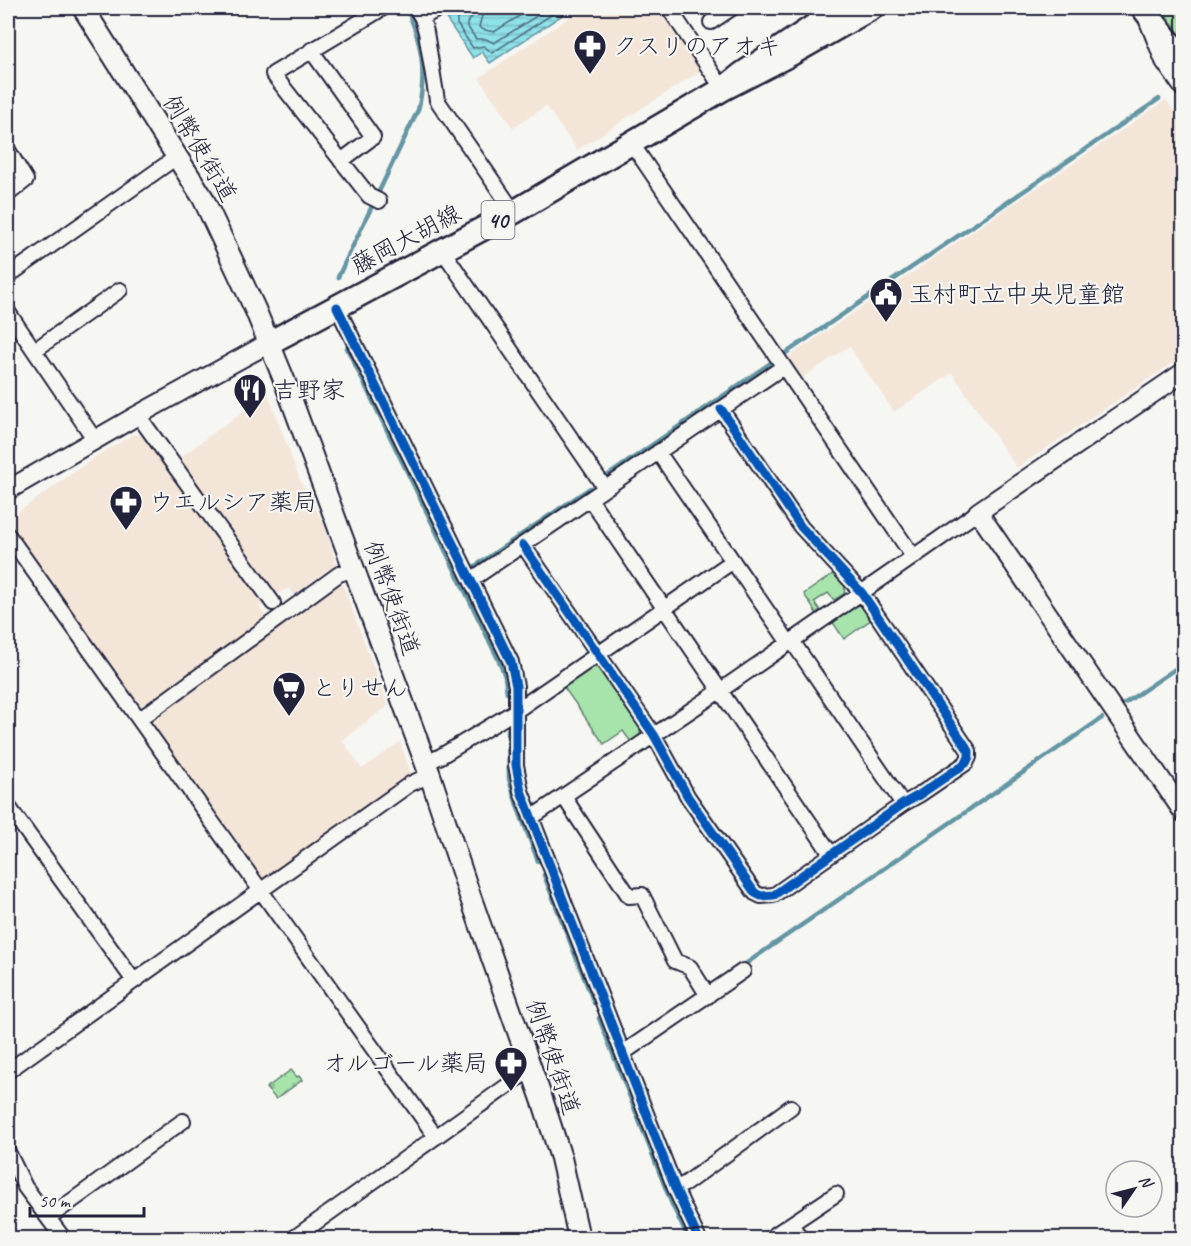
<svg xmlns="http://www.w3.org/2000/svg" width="1191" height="1246" viewBox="0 0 1191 1246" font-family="Caveat,'Klee One',sans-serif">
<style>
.built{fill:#f4e5d9}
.green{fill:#a7e4ab;stroke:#648373;stroke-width:1.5}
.cemetery{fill:url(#cemetery-stones);stroke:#648373;stroke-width:1.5}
.water{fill:url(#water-rules);stroke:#6395a3;stroke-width:1.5}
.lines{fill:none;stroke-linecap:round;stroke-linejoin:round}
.shore{stroke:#4e6e80;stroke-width:1.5}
.stream{stroke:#6395a3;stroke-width:4.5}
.minor-casing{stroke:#22223b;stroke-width:18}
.tertiary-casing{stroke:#22223b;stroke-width:22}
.secondary-casing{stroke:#22223b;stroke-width:24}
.primary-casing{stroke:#22223b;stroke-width:27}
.trunk-casing{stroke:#22223b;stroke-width:27}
.minor{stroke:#f6f6f2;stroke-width:14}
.tertiary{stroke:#f6f6f2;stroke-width:18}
.secondary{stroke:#f6f6f2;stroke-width:20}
.primary{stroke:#f6f6f2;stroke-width:22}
.trunk{stroke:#f6f6f2;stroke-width:22}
.cycleway-casing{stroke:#f6f6f2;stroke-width:13}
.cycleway{stroke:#0057b8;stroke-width:9}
.labels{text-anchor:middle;stroke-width:4.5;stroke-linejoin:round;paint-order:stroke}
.shield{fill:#f6f6f2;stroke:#626272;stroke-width:1.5}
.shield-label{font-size:22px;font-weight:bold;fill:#22223b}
.poi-label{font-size:24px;fill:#22223b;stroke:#f6f6f2;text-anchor:start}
.street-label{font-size:24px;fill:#22223b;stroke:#f6f6f2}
</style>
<defs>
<pattern id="cemetery-stones" width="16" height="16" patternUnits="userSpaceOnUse" patternTransform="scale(1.5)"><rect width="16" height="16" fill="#a7e4ab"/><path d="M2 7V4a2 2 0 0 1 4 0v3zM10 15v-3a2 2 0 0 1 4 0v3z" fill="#8fc394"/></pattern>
<pattern id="water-rules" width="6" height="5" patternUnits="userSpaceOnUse" patternTransform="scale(1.5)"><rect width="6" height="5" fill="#8fe1e8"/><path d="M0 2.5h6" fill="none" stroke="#7bc1c8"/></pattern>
</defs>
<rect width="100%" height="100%" fill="#f6f6f2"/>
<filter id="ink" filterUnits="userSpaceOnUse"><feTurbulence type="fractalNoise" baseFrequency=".0167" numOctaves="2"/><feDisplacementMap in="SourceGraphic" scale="12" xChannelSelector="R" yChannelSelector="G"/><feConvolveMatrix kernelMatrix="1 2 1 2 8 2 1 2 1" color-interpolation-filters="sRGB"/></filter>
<g filter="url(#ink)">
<path class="built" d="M 583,8 L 659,8 L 702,70 L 577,150 L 546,106 L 513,128 L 479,78 Z
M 1166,100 L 1183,124 L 1183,356 L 1017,468 L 952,373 L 894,412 L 849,346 L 801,379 L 787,358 Z
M 268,393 L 299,478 L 325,526 L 336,564 L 294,595 L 289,588 L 275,595 L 178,459 Z
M 134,434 L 143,436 L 263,604 L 259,607 L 266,617 L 147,705 L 137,704 L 12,530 L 13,516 L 95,457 Z
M 337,585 L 343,585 L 388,706 L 342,740 L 362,769 L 400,742 L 411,774 L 262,882 L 153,725 L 155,714 Z"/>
<path class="green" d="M 1161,8 L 1180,8 L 1183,12 L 1183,38 Z
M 836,572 L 846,580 L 844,594 L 834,600 L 828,593 L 814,602 L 820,610 L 816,613 L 804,594 Z
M 850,603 L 863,606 L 872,619 L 844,639 L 830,618 Z
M 591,667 L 600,668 L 640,727 L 640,736 L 631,742 L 623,731 L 604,744 L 563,686 Z"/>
<path class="cemetery" d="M 291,1070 L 297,1077 L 299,1076 L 302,1080 L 276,1099 L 266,1088 Z"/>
<path class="water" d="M 465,8 L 573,8 L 490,63 L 482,52 L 473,58 L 447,20 Z"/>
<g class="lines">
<path class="shore" d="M 467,8 L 466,13 L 457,20 L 457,24 L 473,48 L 484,46 L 492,53 L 562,8
M 475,8 L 473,16 L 467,23 L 467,26 L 476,39 L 486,39 L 494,43 L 549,8
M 484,8 L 479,27 L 481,29 L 494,32 L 532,8"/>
<path class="stream" d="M 338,277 L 418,110 C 427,75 422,40 406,8
M 347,348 L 501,665 L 505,677 L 507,693
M 786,353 L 1159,99
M 607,476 L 769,364
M 471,569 L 590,488
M 1125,703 L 1184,663
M 508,730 L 509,779 L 518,808 L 538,861
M 544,875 L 594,1003
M 741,967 L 1102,718
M 599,1018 L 671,1202 L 688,1238"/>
<defs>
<path id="minor" d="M 416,8 L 422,18 L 426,32 L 437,100 L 514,212
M 669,8 L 723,89
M 422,18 L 440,8
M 711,22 L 732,8
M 311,50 L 373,137 L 341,161
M 632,144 L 912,555
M 8,150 L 26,180 L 8,194
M 379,201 L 369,196 L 273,74 L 383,8
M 443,251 L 605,488
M 8,276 L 178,156
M 337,307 L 511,662 L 516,686 L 516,765 L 521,791 L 675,1188 L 698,1238
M 8,312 L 95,440
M 35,350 L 120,290
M 138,415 L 273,603
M 658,452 L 789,643
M 590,499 L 831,854
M 8,535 L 436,1137
M 523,545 L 654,735 L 688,797 L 755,893 L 761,896 L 774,895 L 903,804 L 919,795 L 966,763 L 969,757 L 969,751 L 862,593 L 801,527 L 721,409
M 471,580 L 783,367
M 792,641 L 903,804
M 140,719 L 339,574 L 355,569
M 426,763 L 441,756 L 517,710 L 733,561
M 564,797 L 629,896 L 642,895 L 675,961 L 690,967 L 708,996
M 8,806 L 134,981
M 531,818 L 721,690 L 978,512
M 623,1053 L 743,971
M 8,1071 L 410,784 L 430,775
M 8,1152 L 25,1187 L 63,1238
M 675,1188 L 685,1184 L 791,1107
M 48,1218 L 183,1121
M 791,1225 L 801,1238
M 294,1238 L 521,1076 L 533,1072
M 770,1238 L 836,1194"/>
<path id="tertiary" d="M 1149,21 L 1165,61 L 1184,88
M 1184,372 L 978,512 L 1184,813
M 8,490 L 138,415 L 269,343"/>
<path id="secondary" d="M 83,8 L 203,198 L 255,309 L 283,377 L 430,775 L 469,893 L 544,1105 L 561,1158 L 579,1238"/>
<path id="primary" d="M 841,8 L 742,74 L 723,89 L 791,54 L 872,8
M 269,343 L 514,212 L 723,89"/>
<path id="trunk" d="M 1143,8 L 1184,61"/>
</defs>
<use href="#minor" class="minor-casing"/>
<use href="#tertiary" class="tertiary-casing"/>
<use href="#secondary" class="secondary-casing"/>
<use href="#primary" class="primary-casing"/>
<use href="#trunk" class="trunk-casing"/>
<use href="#minor" class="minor"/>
<use href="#tertiary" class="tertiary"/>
<use href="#secondary" class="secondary"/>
<use href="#primary" class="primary"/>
<use href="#trunk" class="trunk"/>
<defs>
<path id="cycleway" d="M 337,307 L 511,662 L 516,686 L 516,765 L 521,791 L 675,1188 L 698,1238
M 523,545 L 654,735 L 688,797 L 755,893 L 761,896 L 774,895 L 903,804 L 919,795 L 966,763 L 969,757 L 969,751 L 862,593 L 801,527 L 721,409"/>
</defs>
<use href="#cycleway" class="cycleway-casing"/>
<use href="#cycleway" class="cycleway"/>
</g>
</g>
<defs>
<symbol id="pharmacy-pin" viewBox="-11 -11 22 30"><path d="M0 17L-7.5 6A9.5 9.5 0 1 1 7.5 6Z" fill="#22223b" stroke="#f6f6f2"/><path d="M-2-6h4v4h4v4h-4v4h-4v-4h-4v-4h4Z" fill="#fff"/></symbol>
<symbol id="civic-pin" viewBox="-11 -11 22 30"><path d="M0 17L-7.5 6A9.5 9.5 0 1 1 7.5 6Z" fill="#22223b" stroke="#f6f6f2"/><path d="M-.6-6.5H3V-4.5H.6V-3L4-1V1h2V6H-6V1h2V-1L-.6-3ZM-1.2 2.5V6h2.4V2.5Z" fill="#fff"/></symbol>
<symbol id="restaurant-pin" viewBox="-11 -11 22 30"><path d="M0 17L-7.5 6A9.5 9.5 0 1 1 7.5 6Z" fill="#22223b" stroke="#f6f6f2"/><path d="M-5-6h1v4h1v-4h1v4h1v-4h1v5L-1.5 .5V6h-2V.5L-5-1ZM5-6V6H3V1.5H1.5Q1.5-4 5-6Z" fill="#fff"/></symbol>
<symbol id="supermarket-pin" viewBox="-11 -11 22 30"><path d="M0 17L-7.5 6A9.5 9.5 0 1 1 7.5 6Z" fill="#22223b" stroke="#f6f6f2"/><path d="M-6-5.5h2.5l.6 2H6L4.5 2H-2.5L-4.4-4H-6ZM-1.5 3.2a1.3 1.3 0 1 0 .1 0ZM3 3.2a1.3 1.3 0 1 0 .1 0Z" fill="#fff"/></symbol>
</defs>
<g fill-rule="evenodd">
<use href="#pharmacy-pin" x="571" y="27" width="38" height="52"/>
<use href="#civic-pin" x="867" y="275" width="38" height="52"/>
<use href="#restaurant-pin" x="231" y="371" width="38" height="52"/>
<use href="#pharmacy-pin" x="107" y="483" width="38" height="52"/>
<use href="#supermarket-pin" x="270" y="669" width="38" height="52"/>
<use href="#pharmacy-pin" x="492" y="1044" width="38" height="52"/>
</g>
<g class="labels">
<rect class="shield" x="481.5" y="201" width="33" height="38" rx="4.5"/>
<g class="shield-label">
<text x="498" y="228">40</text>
</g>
<g class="poi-label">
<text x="613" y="54">クスリのアオキ</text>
<text x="909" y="302">玉村町立中央児童館</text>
<text x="273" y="398">吉野家</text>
<text x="149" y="510">ウエルシア薬局</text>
<text x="312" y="696">とりせん</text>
<text x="488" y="1071" text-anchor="end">オルゴール薬局</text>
</g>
<g class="street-label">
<text transform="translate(200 148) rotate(59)" y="8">例幣使街道</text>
<text transform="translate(406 239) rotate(-28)" y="8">藤岡大胡線</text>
<text transform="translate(392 598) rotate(70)" y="8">例幣使街道</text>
<text transform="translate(553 1057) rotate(71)" y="8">例幣使街道</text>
</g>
</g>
<rect width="1191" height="1246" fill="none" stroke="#f6f6f2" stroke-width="30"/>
<rect x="15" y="15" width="1161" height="1216" fill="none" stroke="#22223b" stroke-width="2" filter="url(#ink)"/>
<g transform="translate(1134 1189) rotate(55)"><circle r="28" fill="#f6f6f2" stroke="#a1a1a9" stroke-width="1.5"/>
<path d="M0-4.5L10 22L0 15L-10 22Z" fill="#22223b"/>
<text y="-9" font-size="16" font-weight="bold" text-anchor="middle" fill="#22223b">N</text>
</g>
<path d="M30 1207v9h114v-9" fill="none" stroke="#22223b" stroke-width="3"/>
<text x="39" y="1207" font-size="18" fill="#22223b" stroke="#f6f6f2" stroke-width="4.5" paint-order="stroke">50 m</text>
</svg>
